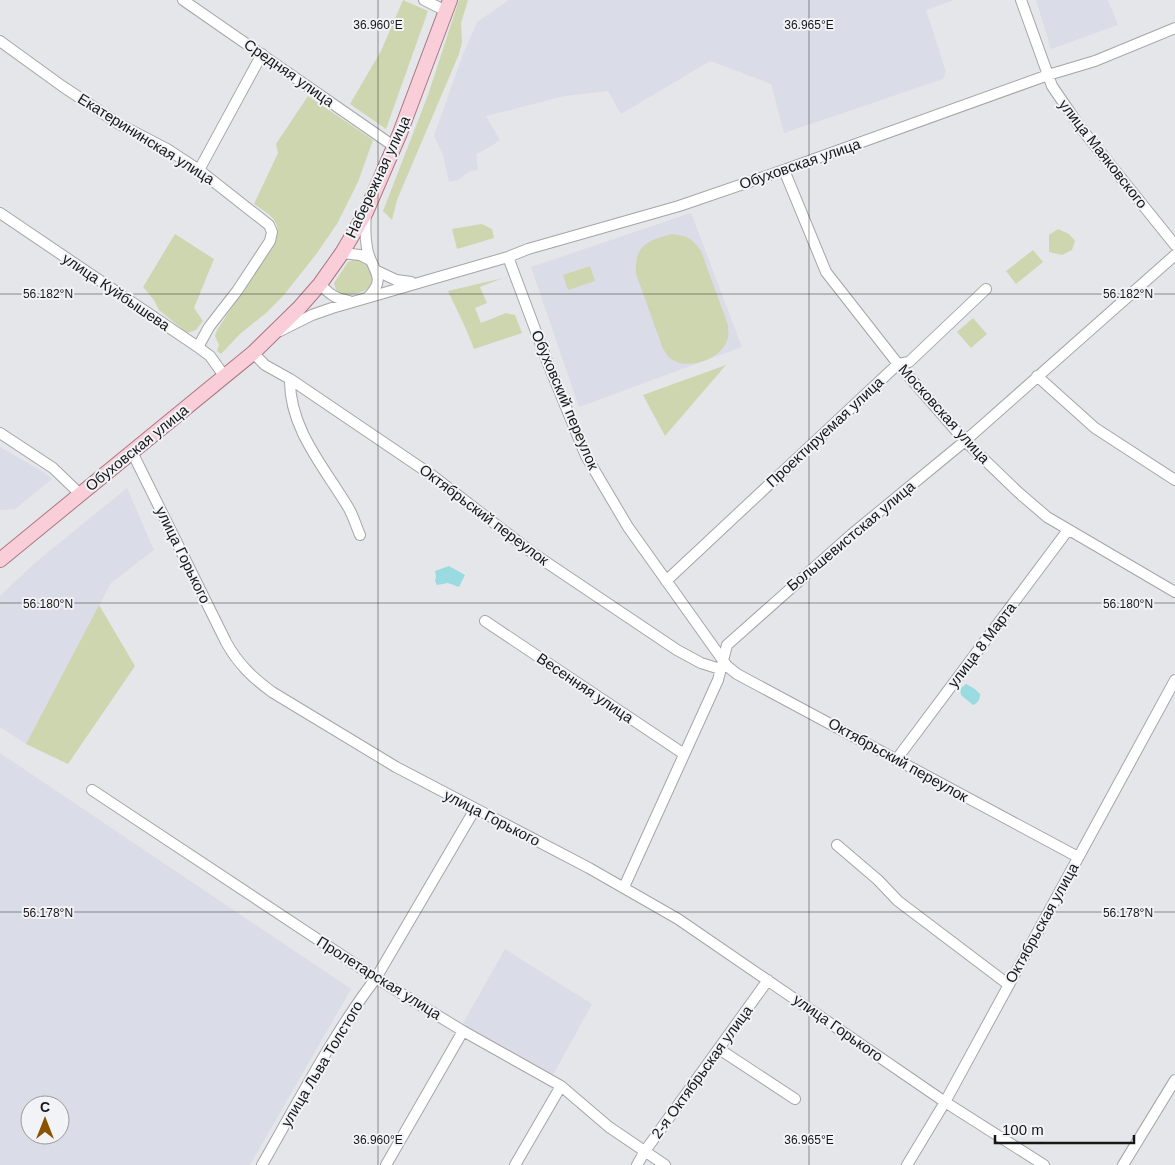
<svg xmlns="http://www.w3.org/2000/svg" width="1175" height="1165" viewBox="0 0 1175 1165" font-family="Helvetica,sans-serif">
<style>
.built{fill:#dadce7;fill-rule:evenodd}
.green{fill:#ced6b0}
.water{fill:#9adae1}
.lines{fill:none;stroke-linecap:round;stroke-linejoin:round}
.minor-casing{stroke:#a5a5a9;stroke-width:12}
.major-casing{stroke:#a97884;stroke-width:16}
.minor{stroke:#fff;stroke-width:10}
.major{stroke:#faced8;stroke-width:14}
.ticks{fill:none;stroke:#171718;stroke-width:1;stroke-opacity:0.45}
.labels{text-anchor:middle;stroke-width:4;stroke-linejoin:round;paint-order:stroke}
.street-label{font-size:15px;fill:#171718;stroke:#f2f3f6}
.ticks-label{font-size:12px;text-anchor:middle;fill:#171718;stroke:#f2f3f6;stroke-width:4;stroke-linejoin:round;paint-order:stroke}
</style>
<rect width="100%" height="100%" fill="#e5e6e9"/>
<path class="built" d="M 509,0 L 954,0 L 926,10 L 946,72 L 943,79 L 784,133 L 771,84 L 710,61 L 621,114 L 608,91 L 565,96 L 486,116 L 500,140 L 488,148 L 476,154 L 478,170 L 470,171 L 458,180 L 449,182 L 443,155 L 434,136 L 462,57 L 477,22 Z
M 1036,0 L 1108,0 L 1118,25 L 1051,49 Z
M 691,213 L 742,347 L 579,407 L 531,267 Z
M 0,447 L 45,473 L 52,479 L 15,509 L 0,510 Z
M 127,488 L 154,550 L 111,583 L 26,744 L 0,727 L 0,596 L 36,562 Z
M 0,753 L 351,989 L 250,1165 L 0,1165 ZM 30,1105 L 60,1105 L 60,1135 L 30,1135 Z
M 505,949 L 592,1004 L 553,1075 L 462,1025 Z"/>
<path class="green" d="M 403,0 L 428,11 L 386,129 L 350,104 L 381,51 Z
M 459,0 L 468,0 L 461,23 L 462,42 L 459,54 L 397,200 L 392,220 L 383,211 L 428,95 Z
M 308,96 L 373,140 L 358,182 L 337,224 L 317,253 L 284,295 L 266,313 L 240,334 L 221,354 L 217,351 L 219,345 L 215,336 L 217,330 L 274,244 C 285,222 270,215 254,204 L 278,153 L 276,144 Z
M 482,224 L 492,229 L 494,238 L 457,249 L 452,229 Z
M 1058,229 L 1069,234 L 1075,241 L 1072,250 L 1062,255 L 1049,252 L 1049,235 Z
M 175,234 L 214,259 L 194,308 L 203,321 L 196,330 L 187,333 L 159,310 L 154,300 L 143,287 Z
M 672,234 C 687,236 692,238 701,251 L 728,325 C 728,329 729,334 728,337 C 724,359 687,372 670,358 C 667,356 665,351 663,349 L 636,274 C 634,246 647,240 672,234 Z
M 1033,250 L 1043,262 L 1016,284 L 1006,271 Z
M 357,259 C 370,263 373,273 373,285 C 363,293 349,297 337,294 L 334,283 L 348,262 Z
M 590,266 L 595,281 L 568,290 L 563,275 Z
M 503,278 L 480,287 L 487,303 L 475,308 L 481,323 L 506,313 L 515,315 L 522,333 L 474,349 L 466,329 L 448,291 Z
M 973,318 L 987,334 L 971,348 L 957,332 Z
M 726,365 L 665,436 L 643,395 Z
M 99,605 L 135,666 L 68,764 L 26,744 Z"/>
<path class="water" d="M 449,566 L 465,575 L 459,587 L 448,583 L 437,585 L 435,581 L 436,576 L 435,571 Z
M 966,684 L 975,689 L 980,694 C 980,699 978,703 973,705 L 961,695 L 960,689 Z"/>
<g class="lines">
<defs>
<path id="minor" d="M 183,0 L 395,147
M 424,0 L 446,11
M 1021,0 L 1052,86 L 1080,127 L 1175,245
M 0,41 L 62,86 L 119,124 L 167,149 L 199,170 L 269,225 L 272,232 L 270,241 L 237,291 L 209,327 L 198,347
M 199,170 L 262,54
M 784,170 L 826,272 L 898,364 L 965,441 L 1018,492 L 1047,517 L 1175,592
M 0,213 L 198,347 L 210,356 L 225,377
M 366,213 C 365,225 365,237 367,248 C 370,269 389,277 368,297
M 342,253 L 360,255 L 370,260
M 508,257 L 547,361 L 586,456 L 628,527 L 727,666 L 737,674 L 1078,857
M 377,271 L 396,280 L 411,282
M 320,284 C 329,294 336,299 349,301
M 280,331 L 312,315 L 332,308 L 508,257 L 528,249 L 679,206 L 784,170 L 1048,75 L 1095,61 L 1175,28
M 253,353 L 265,365 L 290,379 L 433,476 L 534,554 L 677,650 L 701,663 L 720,669
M 1037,376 L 1095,428 L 1175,480
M 290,379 C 289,428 324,467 348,507 C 353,515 356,526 360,535
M 0,433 L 53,468 L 80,494
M 132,452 L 226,642 C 238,664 253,678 272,692 L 396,767 L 589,868 L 678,919 L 945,1102 L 1044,1165
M 666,581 L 898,364 L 909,362 L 986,289
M 485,621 L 684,754
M 896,760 L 1068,530
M 92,790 L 376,978 L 463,1031 L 561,1086 L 609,1127 L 665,1165
M 837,845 L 878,880 L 898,901 L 1009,985
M 624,887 L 718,680 L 727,645 L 852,534 L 965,441 L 1175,255
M 719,1049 L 795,1099
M 262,1165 C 298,1102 332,1036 376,978 L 475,809
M 386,1165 L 463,1031
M 515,1165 L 561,1086
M 637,1165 L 645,1151 L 768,980
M 907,1165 L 945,1102 L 1175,680
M 1123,1165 L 1175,1080"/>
<path id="major" d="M 0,560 L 253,353 L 299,308 L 320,284 L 342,253 L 366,212 L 400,133 L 450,0"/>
</defs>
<use href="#minor" class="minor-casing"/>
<use href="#major" class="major-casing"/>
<use href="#minor" class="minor"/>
<use href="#major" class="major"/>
</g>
<path class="ticks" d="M 378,0 L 378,1165M 809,0 L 809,1165M 0,294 L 1175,294M 0,603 L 1175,603M 0,912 L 1175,912"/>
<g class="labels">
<g class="street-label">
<text transform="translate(289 73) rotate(35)" y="5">Средняя улица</text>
<text transform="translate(146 139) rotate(32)" y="5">Екатерининская улица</text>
<text transform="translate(1103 154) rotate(52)" y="5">улица Маяковского</text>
<text transform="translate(800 164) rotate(-19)" y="5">Обуховская улица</text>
<text transform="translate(378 177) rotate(-65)" y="5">Набережная улица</text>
<text transform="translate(116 292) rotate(34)" y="5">улица Куйбышева</text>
<text transform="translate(565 400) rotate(67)" y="5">Обуховский переулок</text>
<text transform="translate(944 414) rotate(48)" y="5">Московская улица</text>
<text transform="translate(825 432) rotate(-43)" y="5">Проектируемая улица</text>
<text transform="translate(137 448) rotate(-39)" y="5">Обуховская улица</text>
<text transform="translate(484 515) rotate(37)" y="5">Октябрьский переулок</text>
<text transform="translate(851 536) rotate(-40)" y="5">Большевистская улица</text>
<text transform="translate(183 555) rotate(64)" y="5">улица Горького</text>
<text transform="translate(982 645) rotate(-53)" y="5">улица 8 Марта</text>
<text transform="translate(585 688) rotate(34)" y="5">Весенняя улица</text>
<text transform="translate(898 760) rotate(29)" y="5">Октябрьский переулок</text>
<text transform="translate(492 818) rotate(27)" y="5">улица Горького</text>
<text transform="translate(1042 923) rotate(-61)" y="5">Октябрьская улица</text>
<text transform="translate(379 978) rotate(32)" y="5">Пролетарская улица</text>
<text transform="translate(838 1028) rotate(35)" y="5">улица Горького</text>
<text transform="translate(322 1064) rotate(-59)" y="5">улица Льва Толстого</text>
<text transform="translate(702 1072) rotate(-54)" y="5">2-я Октябрьская улица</text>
</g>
</g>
<g class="ticks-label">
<text x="378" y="29">36.960°E</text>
<text x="809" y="29">36.965°E</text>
<text x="48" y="298">56.182°N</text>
<text x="1128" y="298">56.182°N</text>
<text x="48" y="608">56.180°N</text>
<text x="1128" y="608">56.180°N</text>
<text x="48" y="917">56.178°N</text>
<text x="1128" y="917">56.178°N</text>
<text x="378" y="1144">36.960°E</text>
<text x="809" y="1144">36.965°E</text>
</g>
<g transform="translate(45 1120)"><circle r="24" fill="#f2f3f6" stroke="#9a9b9d"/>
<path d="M0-4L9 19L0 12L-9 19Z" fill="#895302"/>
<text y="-8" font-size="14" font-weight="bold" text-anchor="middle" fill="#171718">С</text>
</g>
<path d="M995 1135v8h139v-8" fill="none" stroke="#171718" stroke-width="2.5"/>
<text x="1002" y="1135" font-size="15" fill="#171718" stroke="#f2f3f6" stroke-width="4" paint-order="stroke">100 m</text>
</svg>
